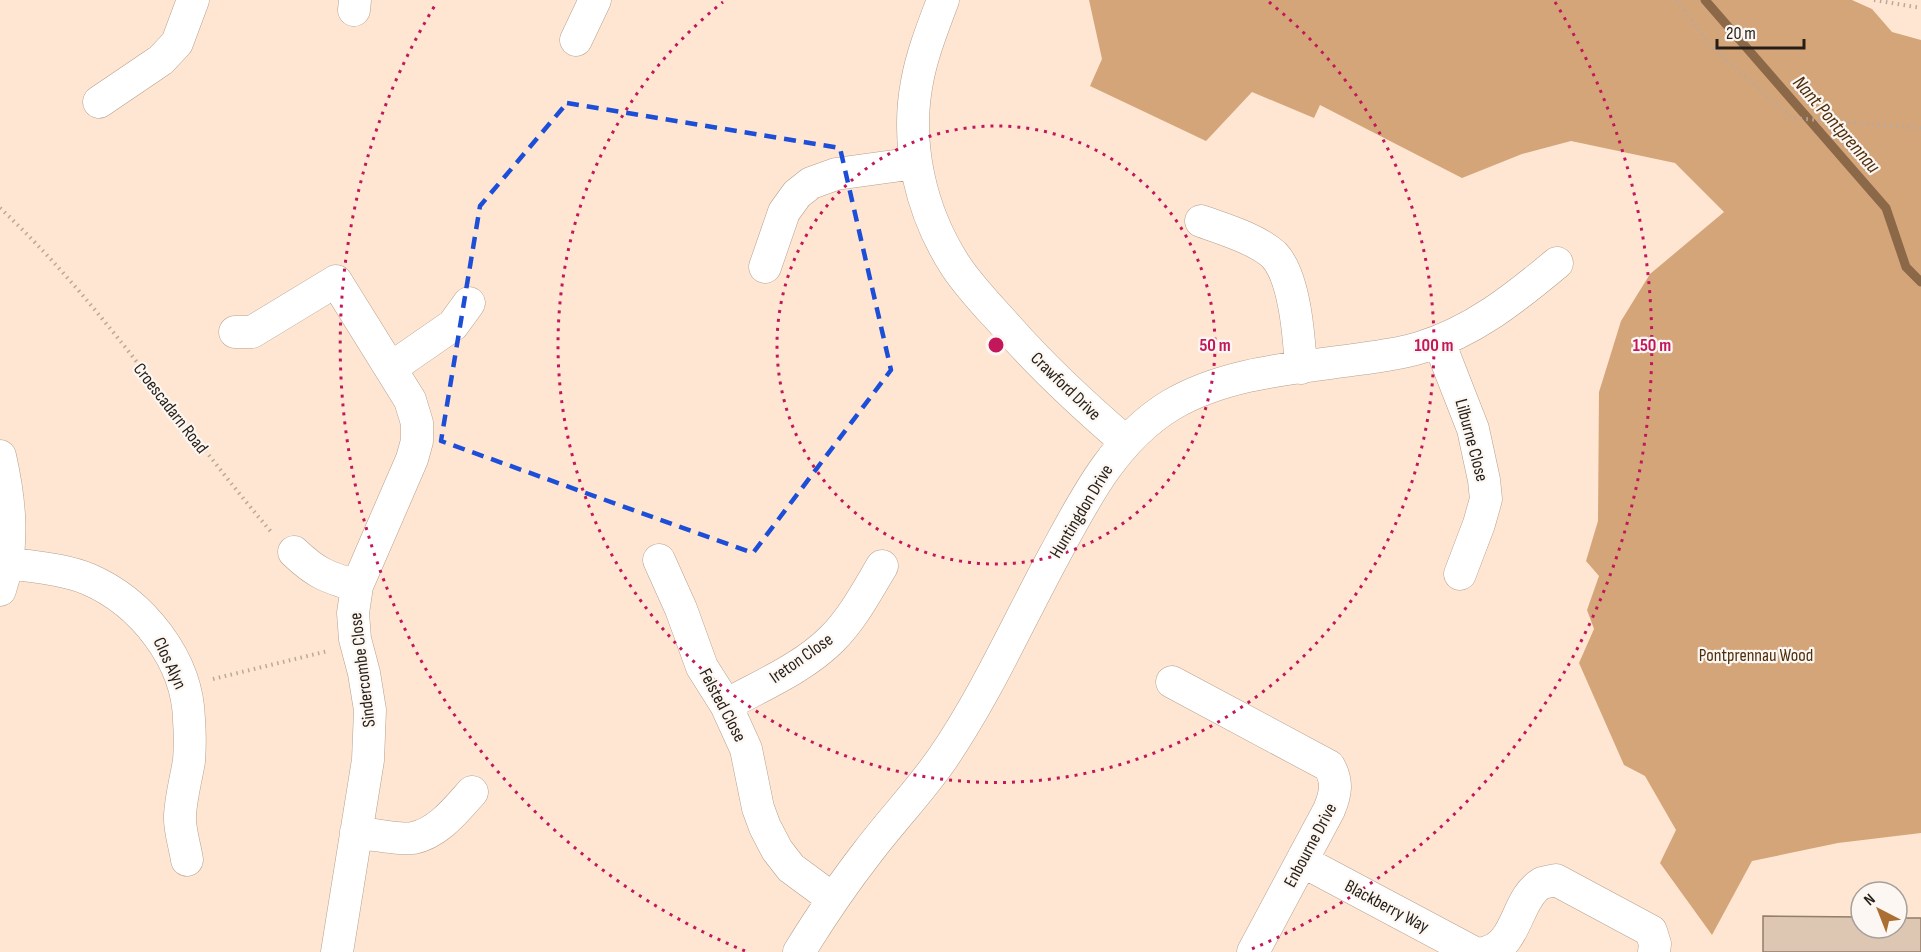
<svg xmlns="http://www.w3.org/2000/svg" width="1921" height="952" viewBox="0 0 1921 952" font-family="'Sofia Sans Condensed',sans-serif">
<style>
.forest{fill:#d5a57a}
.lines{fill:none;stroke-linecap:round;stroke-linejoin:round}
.stream{stroke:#8b6847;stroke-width:9}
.building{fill:#ddc6b2;stroke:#937d6b;stroke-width:1.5}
.minor-casing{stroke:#b6a08d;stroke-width:33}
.path{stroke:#bba898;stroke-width:4;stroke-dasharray:1.5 4.5;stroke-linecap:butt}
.minor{stroke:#fff;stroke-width:32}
.marked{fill:none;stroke:#1d4ed8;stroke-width:4.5;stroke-dasharray:12 8;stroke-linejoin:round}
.ring{fill:none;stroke:#c2185b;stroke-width:3;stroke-dasharray:3 6}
.labels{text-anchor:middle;stroke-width:4.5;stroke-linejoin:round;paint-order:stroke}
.street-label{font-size:18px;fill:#261e16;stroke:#fcf7f3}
.park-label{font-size:18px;fill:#4f2e0b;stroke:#fcf7f3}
.water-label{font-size:20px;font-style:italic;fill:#4f2e0c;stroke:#fcf7f3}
.centre{fill:#c2185b;stroke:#fcf7f3;stroke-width:3}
.ring-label{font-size:18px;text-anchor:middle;font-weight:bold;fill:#c2185b;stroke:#fcf7f3;stroke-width:4.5;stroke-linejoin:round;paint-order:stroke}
</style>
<rect width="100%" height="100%" fill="#fee6d2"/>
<path class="forest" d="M 1089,0 L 1852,0 L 1872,9 L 1892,32 L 1921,40 L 1921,833 L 1838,843 L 1752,861 L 1712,935 L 1660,863 L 1676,830 L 1645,776 L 1624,765 L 1579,663 L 1594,629 L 1587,610 L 1599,576 L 1586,561 L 1598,521 L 1599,392 L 1621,321 L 1650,274 L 1724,212 L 1675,163 L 1571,141 L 1522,154 L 1462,178 L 1320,105 L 1314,118 L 1252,92 L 1206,141 L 1090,86 L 1102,59 Z"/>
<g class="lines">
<path class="stream" d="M 1705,0 L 1886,208 L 1906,267 L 1921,282"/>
</g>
<path class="building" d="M 1763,916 L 1861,917 L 1861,928 L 1897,928 L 1897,918 L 1921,918 L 1921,952 L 1763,952 Z"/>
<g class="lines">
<defs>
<path id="minor" d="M 943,0 C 933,27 922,54 917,82 C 905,145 921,212 955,265 C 970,288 990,308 1008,328 C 1044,369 1084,406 1126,442
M 354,10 L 355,0
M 576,40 L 595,0
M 99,102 L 161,60 L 177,43 L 193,0
M 1201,221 C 1223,229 1257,239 1274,255 C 1295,277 1299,337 1301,368
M 765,267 L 784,212 L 797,194 L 811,183 L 836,174 L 916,163
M 235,332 L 252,332 L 336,281 L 410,400 L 417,423 L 417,441 L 412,459 L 357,586 L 353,613 L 355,639 L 364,673 L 370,710 L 368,760 L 337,952
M 1439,342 L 1473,429 L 1484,480 L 1486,499 L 1479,524 L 1460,574
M 391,368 L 453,325 L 469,303
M 0,456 C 10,500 15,546 0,590
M 294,552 C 317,574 327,577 357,586
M 659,560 L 681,609 L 702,667 L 726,705 L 746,749 L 758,808 L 765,827 L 777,850 L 791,868 L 833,899
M 8,563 C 34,567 64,569 88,579 C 142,602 188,660 189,720 C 190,733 190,748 189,761 C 186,779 181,797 180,815 C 179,829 185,846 187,860
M 1172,682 L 1329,766 C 1338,782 1336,793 1329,810 L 1253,952
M 726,705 C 762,685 803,668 832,639 C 853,618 867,591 882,566
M 356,832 C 370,834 400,840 413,838 C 438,833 456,810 472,792
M 1302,861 L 1473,952
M 799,952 C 820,918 842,885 867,853 C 891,821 919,792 942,759 C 986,695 1018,622 1055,554 C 1085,498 1115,439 1171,405 C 1227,372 1297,368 1360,359 C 1380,356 1400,354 1419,348 C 1473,332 1515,298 1557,263
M 1487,952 C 1518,944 1516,898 1542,883 C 1546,882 1552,881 1556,880 L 1651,931 L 1655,944 L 1654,952"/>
</defs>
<use href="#minor" class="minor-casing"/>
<path class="path" d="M 1677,0 L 1709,44 L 1792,118 L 1921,128
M 1874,0 L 1921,8
M 0,208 C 104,305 181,427 273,534
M 213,679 L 328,651"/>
<use href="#minor" class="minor"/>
</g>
<path class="marked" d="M 567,103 L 840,148 L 891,370 L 753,553 L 441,441 L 480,206 Z"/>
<g class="ring">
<circle cx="996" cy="345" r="219"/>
<path d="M1269 2A438 438 0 1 1 723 2"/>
<path d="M745 951A656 656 0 0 1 437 2M1555 2A656 656 0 0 1 1247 951"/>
</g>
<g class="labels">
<g class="street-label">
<text transform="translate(1066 386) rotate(44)" y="6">Crawford Drive</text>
<text transform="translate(171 408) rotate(52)" y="6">Croescadarn Road</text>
<text transform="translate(1472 440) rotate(75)" y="6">Lilburne Close</text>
<text transform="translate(1081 511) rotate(-59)" y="6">Huntingdon Drive</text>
<text transform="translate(801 658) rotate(-35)" y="6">Ireton Close</text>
<text transform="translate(170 663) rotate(65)" y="6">Clos Alyn</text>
<text transform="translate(362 670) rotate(-97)" y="6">Sindercombe Close</text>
<text transform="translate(723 705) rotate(62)" y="6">Felsted Close</text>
<text transform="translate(1310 845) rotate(-62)" y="6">Enbourne Drive</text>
<text transform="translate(1387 906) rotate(28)" y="6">Blackberry Way</text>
</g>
<g class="park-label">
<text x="1756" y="661">Pontprennau Wood</text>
</g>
<g class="water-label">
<text transform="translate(1837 124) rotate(49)" y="7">Nant Pontprennau</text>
</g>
</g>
<circle cx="996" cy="345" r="9" class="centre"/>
<g class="ring-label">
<text x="1215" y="351">50 m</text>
<text x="1434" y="351">100 m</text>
<text x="1652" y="351">150 m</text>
</g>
<g transform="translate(1879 910) rotate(318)"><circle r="28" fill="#fcf7f3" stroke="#a6a09b" stroke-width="1.5"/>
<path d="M0-4.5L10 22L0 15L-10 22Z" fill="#ac6f33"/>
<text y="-9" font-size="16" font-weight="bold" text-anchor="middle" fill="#261e16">N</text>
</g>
<path d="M1717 39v9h87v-9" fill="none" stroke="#261e16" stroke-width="3"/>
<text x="1726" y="39" font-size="18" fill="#261e16" stroke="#fcf7f3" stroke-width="4.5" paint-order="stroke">20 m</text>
</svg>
